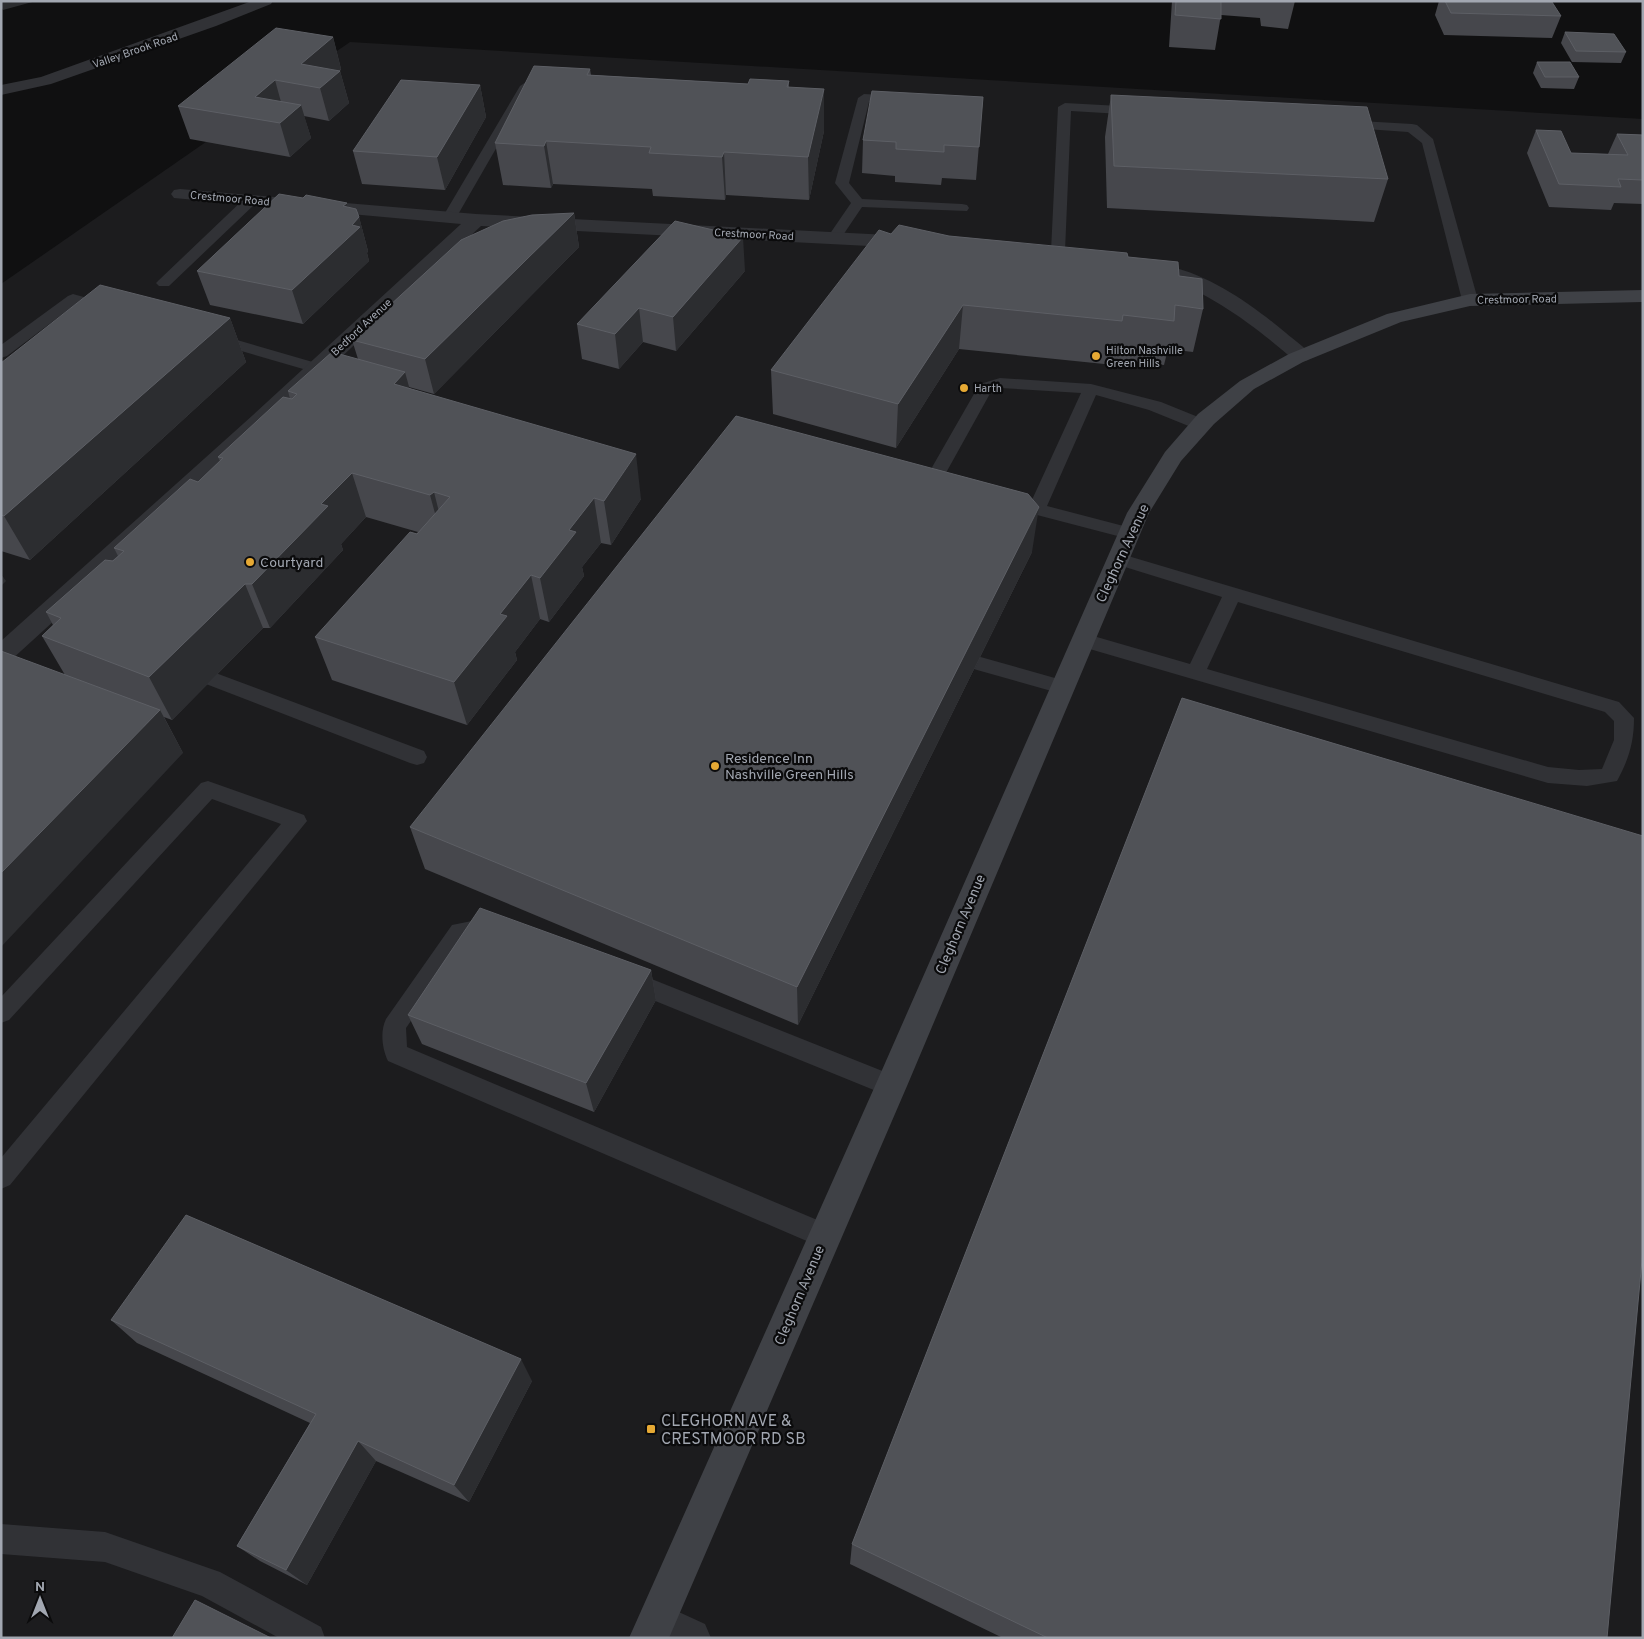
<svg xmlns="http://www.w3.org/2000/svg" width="1644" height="1639" viewBox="0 0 1644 1639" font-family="Overpass,sans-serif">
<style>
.built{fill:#1c1c1e}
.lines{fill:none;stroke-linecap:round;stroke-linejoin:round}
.lane{fill:#313236;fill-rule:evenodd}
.street{fill:#313236;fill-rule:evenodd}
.secondary{fill:#3f4146;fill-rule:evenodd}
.wall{fill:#46474c}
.shaded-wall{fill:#2c2d30}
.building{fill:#505257;stroke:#5d5f65}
.poi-dot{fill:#e6a934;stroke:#0b0b0c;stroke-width:2}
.labels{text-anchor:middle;stroke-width:4.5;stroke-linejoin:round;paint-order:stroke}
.far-street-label{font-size:11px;fill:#a2a7b1;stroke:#0b0b0c}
.far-poi-label{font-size:11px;fill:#a2a7b1;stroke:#0b0b0c;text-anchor:start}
.street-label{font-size:14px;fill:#a2a7b1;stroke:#0b0b0c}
.poi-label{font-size:14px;fill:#a2a7b1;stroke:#0b0b0c;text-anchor:start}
.near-poi-label{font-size:16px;fill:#a2a7b1;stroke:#0b0b0c;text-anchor:start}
</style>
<rect width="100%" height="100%" fill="#101011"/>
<path class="built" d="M 350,42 L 1643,119 L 1643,1638 L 1,1638 L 1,284 Z"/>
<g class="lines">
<path class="lane" d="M 526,82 L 532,86 L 456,218 L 454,221 L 444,221 L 442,218 L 520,86 Z
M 864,94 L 900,96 L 906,100 L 900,104 L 869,102 L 849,183 L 862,199 L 962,204 L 967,205 L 969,208 L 967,211 L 862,207 L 839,241 L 829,241 L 827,238 L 851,203 L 835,183 L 858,98 Z
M 1065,103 L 1138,107 L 1145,111 L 1138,115 L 1071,111 L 1065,251 L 1063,254 L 1053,254 L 1051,251 L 1058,107 Z
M 1343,120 L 1412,124 L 1417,125 L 1433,139 L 1478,300 L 1475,303 L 1465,303 L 1462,300 L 1422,143 L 1408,132 L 1338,127 L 1336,124 L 1338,121 Z
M 251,196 L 256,197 L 258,200 L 256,203 L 169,286 L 159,286 L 156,283 L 159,280 L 246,197 Z
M 73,294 L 112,305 L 115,308 L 112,311 L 107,313 L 76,304 L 7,356 L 1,358 L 1,345 L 68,296 Z
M 213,333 L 323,365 L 325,368 L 323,371 L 317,373 L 207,341 L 205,338 L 207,335 Z
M 1000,378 L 1091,384 L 1161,402 L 1208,421 L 1210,425 L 1208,429 L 1202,430 L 1196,429 L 1149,410 L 1096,395 L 1047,506 L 1135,529 L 1138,533 L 1135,537 L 1129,539 L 1006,507 L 1003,503 L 1006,499 L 1012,497 L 1031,502 L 1081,393 L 1001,388 L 992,390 L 942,480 L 952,483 L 955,487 L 952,491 L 946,493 L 926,487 L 923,483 L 978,387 L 980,384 Z
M 1118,553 L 1619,702 L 1634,718 C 1634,742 1629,759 1617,781 L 1587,786 L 1548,783 L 1076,645 L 1073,640 L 1076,635 L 1083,633 L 1190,664 L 1222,597 L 1112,563 L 1109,559 L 1112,555 ZM 1238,602 L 1605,712 L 1614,721 L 1614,740 L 1602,769 L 1579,770 L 1548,767 L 1207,669 Z
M 977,656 L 1069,682 L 1072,687 L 1069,692 L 1062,694 L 970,668 L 967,663 L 970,658 Z
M 213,672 L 424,751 L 427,757 L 424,763 L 417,765 L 410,763 L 206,684 L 203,679 L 206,674 Z
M 208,781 L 304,815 L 307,821 L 10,1185 L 1,1189 L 1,1158 L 281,824 L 212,799 L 9,1020 L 1,1023 L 1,997 L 201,783 Z
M 492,917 L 500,919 L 503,926 L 500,933 L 467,940 L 406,1028 L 407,1047 L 834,1227 L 838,1236 L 834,1245 L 825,1249 L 816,1245 L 388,1061 C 382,1049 380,1031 386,1019 L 452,925 Z
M 629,970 L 900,1078 L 903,1086 L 900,1094 L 891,1097 L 621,987 L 617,980 L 621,973 Z
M 1,1524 L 105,1532 L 220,1572 L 321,1627 L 325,1638 L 279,1638 L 202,1596 L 105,1562 L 1,1554 Z"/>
<path class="street" d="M 252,1 L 273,1 L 271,4 L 216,26 L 51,84 L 1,95 L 1,85 L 41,77 Z
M 180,189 L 476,214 L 908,236 L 915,238 L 917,242 L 915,246 L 908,248 L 481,226 L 269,425 L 10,661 L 1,664 L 1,641 L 253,415 L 461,224 L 174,198 L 171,194 L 174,190 Z
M 1169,266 C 1213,277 1251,304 1286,333 C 1294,340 1305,347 1311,356 L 1308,360 L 1301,362 L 1294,360 C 1252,324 1215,296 1162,276 L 1159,272 L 1162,268 Z
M 657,1602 L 705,1624 L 711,1638 L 647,1638 L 643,1636 L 637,1622 L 643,1608 Z"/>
<path class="secondary" d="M 1643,290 L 1643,302 L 1470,306 L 1401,322 L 1303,362 L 1254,389 L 1214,424 L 1181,461 L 1149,513 L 907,1086 L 669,1638 L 629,1638 L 875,1086 L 1127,513 L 1165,452 L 1198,414 L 1240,381 L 1289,354 L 1387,314 L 1470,294 Z"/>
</g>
<path class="wall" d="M 1172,1 L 1295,1 L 1288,29 L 1261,26 L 1260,18 L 1221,15 L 1215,50 L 1169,47 Z
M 1439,1 L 1538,1 L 1561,16 L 1552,38 L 1444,35 L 1435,15 Z
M 1565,32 L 1626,52 L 1621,63 L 1572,62 L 1561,43 Z
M 333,37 L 341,69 L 340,71 L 349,103 L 329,121 L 304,116 L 311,138 L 290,157 L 190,139 L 178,106 Z
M 1537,62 L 1579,77 L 1574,89 L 1541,88 L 1533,73 Z
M 590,69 L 591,75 L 748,84 L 789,81 L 789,87 L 824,131 L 809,200 L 726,195 L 725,200 L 653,196 L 652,189 L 553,184 L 551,188 L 503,185 L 495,143 Z
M 480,85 L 486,117 L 445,190 L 362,184 L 353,151 Z
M 1111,95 L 1388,179 L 1374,222 L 1107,208 L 1105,137 Z
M 983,97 L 976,180 L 942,178 L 941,185 L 895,182 L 895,176 L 862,173 L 863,140 Z
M 1536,130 L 1571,153 L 1608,154 L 1617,134 L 1643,135 L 1643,204 L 1614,203 L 1611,210 L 1549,207 L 1527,153 Z
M 303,198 L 347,203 L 348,207 L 359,217 L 368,251 L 367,253 L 369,261 L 303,324 L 210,305 L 197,271 Z
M 574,213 L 579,247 L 434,394 L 409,387 L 409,388 L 641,499 L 611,545 L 601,543 L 582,567 L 584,576 L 549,622 L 540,619 L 515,652 L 517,660 L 467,725 L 332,680 L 315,637 L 418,532 L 366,517 L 341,544 L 343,550 L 270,628 L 263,628 L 172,720 L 164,717 L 183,753 L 65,675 L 42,636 L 53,625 L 46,612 L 118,556 L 114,548 L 198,482 L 220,461 L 218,457 L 290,399 L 288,391 L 358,359 L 352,340 Z
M 891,234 L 949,236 L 1128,257 L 1179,276 L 1203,309 L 1193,352 L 1168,349 L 1164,365 L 1115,359 L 1114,365 L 959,349 L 896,448 L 773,414 L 771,370 Z
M 745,271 L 676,351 L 643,342 L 619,369 L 582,359 L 577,324 Z
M 230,318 L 246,362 L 30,560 L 1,551 L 1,363 Z
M 1032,552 L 798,1025 L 425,869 L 410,827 Z
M 651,970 L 656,1000 L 594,1112 L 422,1044 L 408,1015 Z
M 111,1320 L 532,1381 L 469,1502 L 376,1461 L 307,1585 L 260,1561 L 237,1546 L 310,1423 L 137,1343 Z
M 852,1544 L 1607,1638 L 1003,1638 L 850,1564 Z"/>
<path class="shaded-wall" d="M 1,1 L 36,1 L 3,10 L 1,7 Z
M 333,37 L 341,69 L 320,88 L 301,64 Z
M 340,71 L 349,103 L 329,121 L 320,88 Z
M 275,80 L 284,113 L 255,97 Z
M 480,85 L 486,117 L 445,190 L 437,157 Z
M 824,89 L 824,131 L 809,200 L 808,157 Z
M 301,105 L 311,138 L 290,157 L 280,123 Z
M 546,141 L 553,184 L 551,188 L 544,146 Z
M 724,152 L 726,195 L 725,200 L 722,157 Z
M 347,203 L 353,224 L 359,217 L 368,251 L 367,253 L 369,261 L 303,324 L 292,290 L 343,206 Z
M 574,213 L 579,247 L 434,394 L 425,359 Z
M 743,237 L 745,271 L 676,351 L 673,317 Z
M 963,305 L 959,349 L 896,448 L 898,404 Z
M 639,308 L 643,342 L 619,369 L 615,334 Z
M 230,318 L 246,362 L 30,560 L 4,516 Z
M 405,372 L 417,416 L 394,384 Z
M 636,454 L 641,499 L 611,545 L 604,501 Z
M 352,473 L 366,517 L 341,544 L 343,550 L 270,628 L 252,584 L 321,504 Z
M 434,492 L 445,536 L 442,539 L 430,495 Z
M 594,498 L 601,543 L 582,567 L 584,576 L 549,622 L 540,578 L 569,530 Z
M 1039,507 L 1032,552 L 798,1025 L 797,987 Z
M 1,574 L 6,581 L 1,586 Z
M 531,575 L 540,619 L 515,652 L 517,660 L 467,725 L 454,682 L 500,614 Z
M 245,584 L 263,628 L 172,720 L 149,677 Z
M 160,710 L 183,753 L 1,947 L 1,873 Z
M 651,970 L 656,1000 L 594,1112 L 586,1083 Z
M 521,1359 L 532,1381 L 469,1502 L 454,1485 Z
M 358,1441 L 376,1461 L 307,1585 L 286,1570 Z"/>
<path class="building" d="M 1176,1 L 1221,1 L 1221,19 L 1175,15 Z
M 1445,1 L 1552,2 L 1561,16 L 1451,13 Z
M 276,28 L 333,37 L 301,64 L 340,71 L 320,88 L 275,80 L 255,97 L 301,105 L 280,123 L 178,106 Z
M 1565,32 L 1614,34 L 1626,52 L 1576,51 Z
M 1537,62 L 1570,62 L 1579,77 L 1545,77 Z
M 534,66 L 590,69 L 587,75 L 748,84 L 750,79 L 789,81 L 787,87 L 824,89 L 808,157 L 724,152 L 722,157 L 649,153 L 651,147 L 546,141 L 544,146 L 495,143 Z
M 401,80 L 480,85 L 437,157 L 353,151 Z
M 872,91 L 983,97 L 979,147 L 944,145 L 944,152 L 896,149 L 896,142 L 863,140 Z
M 1111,95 L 1367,107 L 1388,179 L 1114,166 Z
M 1536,130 L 1561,131 L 1571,153 L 1628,155 L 1617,134 L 1643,135 L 1643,180 L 1618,179 L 1621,187 L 1559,184 Z
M 279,194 L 303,198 L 306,195 L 347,203 L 343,206 L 356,209 L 359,217 L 352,225 L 360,227 L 292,290 L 197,271 Z
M 574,213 L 425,359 L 352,340 L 461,240 L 503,221 L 532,215 Z
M 675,221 L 743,237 L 673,317 L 639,308 L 615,334 L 577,324 Z
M 899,225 L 949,236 L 1127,253 L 1128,257 L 1178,262 L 1179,276 L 1202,279 L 1203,309 L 1175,305 L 1174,321 L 1123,315 L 1122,321 L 963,305 L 898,404 L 771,370 L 879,230 L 891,234 Z
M 100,285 L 230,318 L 4,516 L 1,515 L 1,363 Z
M 332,352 L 405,372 L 394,384 L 636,454 L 604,501 L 594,498 L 569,530 L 576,532 L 540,578 L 531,575 L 500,614 L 507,616 L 454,682 L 315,637 L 410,532 L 417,534 L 450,497 L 434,492 L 430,495 L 352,473 L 321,504 L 328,506 L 252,584 L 245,584 L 149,677 L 42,636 L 61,618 L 46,612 L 105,560 L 113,561 L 124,551 L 114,548 L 190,479 L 198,482 L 223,458 L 218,457 L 283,397 L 292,399 L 297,394 L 288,391 Z
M 736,416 L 1028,494 L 1039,507 L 797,987 L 410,827 Z
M 1,651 L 160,710 L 1,873 Z
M 1182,698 L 1643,836 L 1643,1249 L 1607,1638 L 1048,1638 L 852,1544 Z
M 480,908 L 651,970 L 586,1083 L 408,1015 Z
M 186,1215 L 521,1359 L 454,1485 L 358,1441 L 286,1570 L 237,1546 L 316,1414 L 111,1320 Z
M 195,1600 L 271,1638 L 172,1638 Z"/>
<g class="poi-dot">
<circle cx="1096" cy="356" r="5"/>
<circle cx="964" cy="388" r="5"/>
<circle cx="250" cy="562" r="5"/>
<circle cx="715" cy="766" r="5"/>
<rect x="646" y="1424" width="10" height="10" rx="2.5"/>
</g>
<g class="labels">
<g class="far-street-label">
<text transform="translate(135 50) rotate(-19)" y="4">Valley Brook Road</text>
<text transform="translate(230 198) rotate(5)" y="4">Crestmoor Road</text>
<text transform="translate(754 234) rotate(3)" y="4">Crestmoor Road</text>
<text transform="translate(1517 299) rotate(-1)" y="4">Crestmoor Road</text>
<text transform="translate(361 327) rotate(-43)" y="4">Bedford Avenue</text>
</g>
<g class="far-poi-label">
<text x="1106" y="354">Hilton Nashville<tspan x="1106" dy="13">Green Hills</tspan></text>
<text x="974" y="392">Harth</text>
</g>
<g class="street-label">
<text transform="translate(1122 553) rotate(-65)" y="5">Cleghorn Avenue</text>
<text transform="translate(960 924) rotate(-67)" y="5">Cleghorn Avenue</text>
<text transform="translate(799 1295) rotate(-67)" y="5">Cleghorn Avenue</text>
</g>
<g class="poi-label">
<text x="260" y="567">Courtyard</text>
<text x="725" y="763">Residence Inn<tspan x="725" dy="16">Nashville Green Hills</tspan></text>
</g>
<g class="near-poi-label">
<text x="661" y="1426">CLEGHORN AVE &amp;<tspan x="661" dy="18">CRESTMOOR RD SB</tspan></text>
</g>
</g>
<rect width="1644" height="1639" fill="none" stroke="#a2a7b1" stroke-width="5"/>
<g transform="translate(40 1599)" stroke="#0b0b0c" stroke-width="4" paint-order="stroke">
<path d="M0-4L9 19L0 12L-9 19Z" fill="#a2a7b1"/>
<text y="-8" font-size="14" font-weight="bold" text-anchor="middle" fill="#a2a7b1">N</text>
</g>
</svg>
